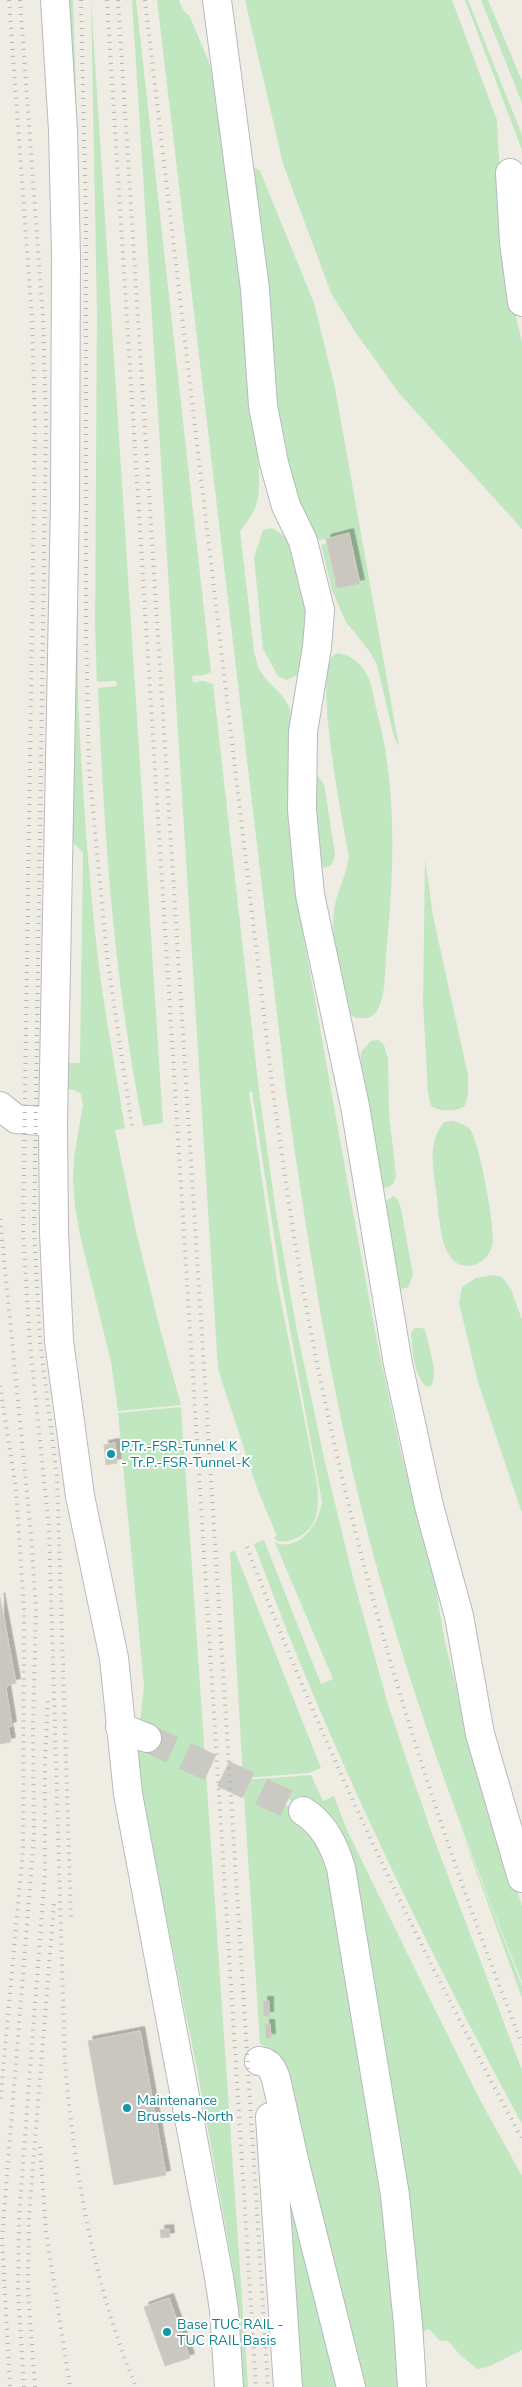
<svg xmlns="http://www.w3.org/2000/svg" width="522" height="2387" viewBox="0 0 522 2387" font-family="'Nunito Sans',sans-serif">
<style>
.green{fill:#c0e7c0}
.building{fill:#cac7c1;stroke:#d4cec2;filter:url(#shadow)}
.lines{fill:none;stroke-linecap:round;stroke-linejoin:round}
.minor-tunnel{stroke:#cac9c4;stroke-width:28;stroke-dasharray:28 14;stroke-linecap:butt}
.minor-casing{stroke:#b7babe;stroke-width:30}
.minor{stroke:#fff;stroke-width:28}
.rail{stroke:#b3b4b5;stroke-width:4;stroke-dasharray:1 6;stroke-linecap:butt}
.culture-dot{fill:#0f9aa8;stroke:#fff;stroke-width:2}
.labels{text-anchor:middle;stroke-width:4;stroke-linejoin:round;paint-order:stroke}
.culture-label{font-size:14px;fill:#0d838f;stroke:#fff;text-anchor:start}
</style>
<defs>
<filter id="shadow"><feDropShadow dx="4.5" dy="-4.5" stdDeviation="0" flood-color="#0004"/></filter>
</defs>
<rect width="100%" height="100%" fill="#efece4"/>
<path class="green" d="M 64,0 L 73,0 L 78,153 L 78,698 C 82,785 88,873 98,959 C 105,1016 116,1072 125,1128 L 115,1130 L 136,1231 L 160,1329 L 181,1405 L 118,1411 L 111,1362 L 80,1235 L 75,1207 L 73,1181 L 74,1157 L 83,1105 L 81,1094 L 74,1090 L 65,1089 L 65,1063 L 80,1063 L 83,853 L 70,839 Z
M 91,0 L 163,1123 L 143,1126 C 114,979 104,837 98,688 L 117,686 L 116,681 L 97,682 L 95,626 L 97,314 Z
M 132,0 L 136,0 L 211,672 L 204,675 L 192,676 L 193,682 L 204,681 L 213,684 L 259,1091 L 276,1213 L 297,1331 L 324,1458 L 354,1582 L 389,1708 L 431,1831 L 522,2070 L 522,2124 C 421,1937 327,1744 254,1544 L 264,1540 L 321,1684 L 333,1679 L 273,1538 L 276,1543 C 301,1551 319,1523 322,1502 L 281,1281 L 252,1091 L 249,1092 L 277,1281 L 317,1483 C 319,1504 320,1528 296,1538 C 289,1541 284,1543 277,1541 L 274,1537 L 277,1536 L 258,1491 L 218,1369 Z
M 157,0 L 179,0 L 183,10 L 190,17 L 208,60 L 220,98 L 224,167 L 241,257 L 259,469 C 259,500 260,506 240,531 L 254,651 L 258,667 L 265,678 L 284,698 L 290,709 L 291,717 L 288,748 L 294,866 L 305,944 L 351,1201 L 379,1351 L 402,1457 L 431,1561 L 445,1642 L 470,1744 L 522,1906 L 522,1982 C 468,1850 419,1716 380,1579 C 335,1419 309,1254 286,1090 Z
M 245,0 L 452,0 L 497,120 L 503,242 L 507,281 L 522,342 L 522,529 L 399,393 L 356,333 L 331,293 L 283,164 Z
M 465,0 L 468,0 L 522,135 L 522,150 Z
M 481,0 L 488,0 L 522,81 L 522,103 Z
M 255,168 L 260,171 L 314,303 L 335,388 L 399,747 L 394,737 L 377,665 L 370,652 L 346,622 L 332,590 L 321,545 L 327,543 L 337,588 L 360,584 L 349,534 L 320,540 L 312,536 L 288,476 L 276,425 L 252,170 Z
M 271,528 C 296,537 299,571 304,594 C 305,601 308,610 308,617 C 307,636 303,657 297,675 L 287,680 L 278,676 L 263,649 L 254,557 L 263,530 Z
M 338,653 C 352,656 360,662 367,675 C 372,684 374,697 376,708 C 398,787 394,874 386,955 C 385,972 386,995 377,1011 C 375,1014 371,1016 368,1018 L 356,1018 L 346,1011 C 339,980 328,931 336,900 C 340,885 347,872 349,856 C 343,824 314,679 332,657 C 333,655 336,654 338,653 Z
M 318,776 L 324,784 L 335,854 C 334,861 333,866 324,868 L 316,857 L 313,777 Z
M 425,859 L 433,916 L 468,1075 L 468,1094 L 465,1106 C 456,1112 440,1112 431,1106 L 428,1093 L 423,1002 Z
M 379,1040 L 384,1045 L 388,1059 L 389,1113 L 396,1176 C 394,1184 392,1187 383,1188 L 378,1185 L 360,1074 L 361,1052 L 371,1041 Z
M 453,1121 C 459,1123 465,1124 470,1129 C 479,1141 497,1232 492,1247 C 489,1256 482,1263 474,1265 C 440,1273 440,1221 437,1199 C 434,1173 426,1144 444,1122 Z
M 394,1196 L 398,1200 L 401,1209 L 413,1275 L 408,1288 L 395,1289 L 382,1203 Z
M 493,1275 L 502,1277 L 511,1289 L 522,1320 L 522,1513 L 478,1382 L 459,1303 L 462,1287 L 476,1278 Z
M 415,1328 L 422,1328 L 425,1330 C 428,1344 439,1375 431,1386 L 426,1387 C 413,1372 413,1352 411,1333 Z
M 181,1407 L 248,2387 L 243,2387 L 234,2274 L 197,2069 L 141,1793 L 135,1738 L 141,1738 L 163,1749 L 165,1744 L 139,1732 L 144,1685 L 118,1413 Z
M 235,1551 L 321,1768 L 309,1773 L 243,1778 L 230,1552 Z
M 311,1775 L 323,1801 L 334,1796 L 347,1830 L 410,1959 L 480,2100 L 522,2176 L 522,2350 L 488,2367 L 478,2369 L 461,2356 L 448,2341 L 440,2341 L 429,2329 L 424,2331 L 422,2340 L 418,2344 L 414,2333 L 401,2196 L 346,1865 C 336,1829 319,1813 286,1798 L 283,1804 C 311,1819 328,1840 336,1871 L 390,2198 L 407,2387 L 357,2387 L 301,2165 L 282,2065 L 273,2050 L 260,2044 L 243,1780 Z
M 459,1824 L 522,1986 L 522,1998 Z
M 278,2118 L 345,2387 L 296,2387 Z"/>
<path class="building" d="M 349,533 L 360,584 L 337,588 L 326,539 Z
M 115,1443 L 117,1463 L 106,1465 L 104,1445 Z
M 0,1597 L 16,1683 L 8,1685 L 6,1689 L 12,1726 L 8,1727 L 11,1742 L 0,1744 Z
M 263,2001 L 269,2001 L 269,2016 L 264,2016 Z
M 265,2024 L 270,2024 L 271,2038 L 266,2038 Z
M 140,2031 L 166,2175 L 114,2185 L 88,2041 Z
M 169,2229 L 170,2237 L 161,2238 L 160,2230 Z
M 169,2298 L 190,2358 L 165,2366 L 144,2307 Z"/>
<g class="lines">
<path class="minor-tunnel" d="M 147,1738 L 303,1811"/>
<defs>
<path id="minor" d="M 55,0 L 63,130 L 66,256 L 65,502 L 53,1122 L 54,1233 L 59,1341 L 80,1496 L 114,1658 L 128,1794 L 219,2277 L 224,2310 L 229,2387
M 217,0 L 255,289 L 263,406 L 274,463 L 286,506 L 303,541 L 320,610 L 317,647 L 303,732 L 302,810 L 310,895 L 355,1106 L 398,1364 L 429,1506 L 459,1616 L 480,1734 L 522,1878
M 510,173 L 514,242 L 522,302
M 0,1106 L 16,1119 L 53,1122
M 120,1727 L 147,1738
M 303,1811 C 324,1824 334,1845 341,1868 L 395,2195 L 408,2324 L 412,2387
M 259,2061 C 270,2062 273,2070 276,2079 L 295,2164 L 351,2387
M 270,2117 L 288,2387"/>
</defs>
<use href="#minor" class="minor-casing"/>
<use href="#minor" class="minor"/>
<path class="rail" d="M 9,0 L 32,319 L 35,424 L 23,1231 L 30,1344 L 49,1528 L 65,2064 C 75,2174 93,2284 136,2387
M 20,0 L 43,318 L 46,425 L 34,1231 L 40,1341 L 57,1476 L 71,1920
M 81,0 L 86,220 L 86,626 L 89,768 L 107,956 L 132,1127
M 107,0 L 256,2387
M 118,0 L 268,2387
M 145,0 L 273,1092 C 284,1171 295,1250 310,1327 C 357,1573 430,1812 522,2044
M 0,1219 L 31,1534 L 36,1610 L 33,1728 L 34,1837 L 2,2237 L 10,2387
M 0,1386 L 16,1489 L 24,1610 L 23,1849 L 0,2104
M 247,1547 C 324,1751 419,1947 522,2139
M 40,2147 L 46,2231 L 70,2387
M 24,2387 L 18,2292 L 19,2217 L 45,1872 L 45,1762 L 48,1698
M 35,2387 L 28,2292 L 29,2216 L 54,1904"/>
</g>
<g class="culture-dot">
<circle cx="111" cy="1454" r="5"/>
<circle cx="127" cy="2108" r="5"/>
<circle cx="167" cy="2332" r="5"/>
</g>
<g class="labels">
<g class="culture-label">
<text x="121" y="1451">P.Tr.-FSR-Tunnel K<tspan x="121" dy="16">- Tr.P.-FSR-Tunnel-K</tspan></text>
<text x="137" y="2105">Maintenance<tspan x="137" dy="16">Brussels-North</tspan></text>
<text x="177" y="2329">Base TUC RAIL -<tspan x="177" dy="16">TUC RAIL Basis</tspan></text>
</g>
</g>
</svg>
